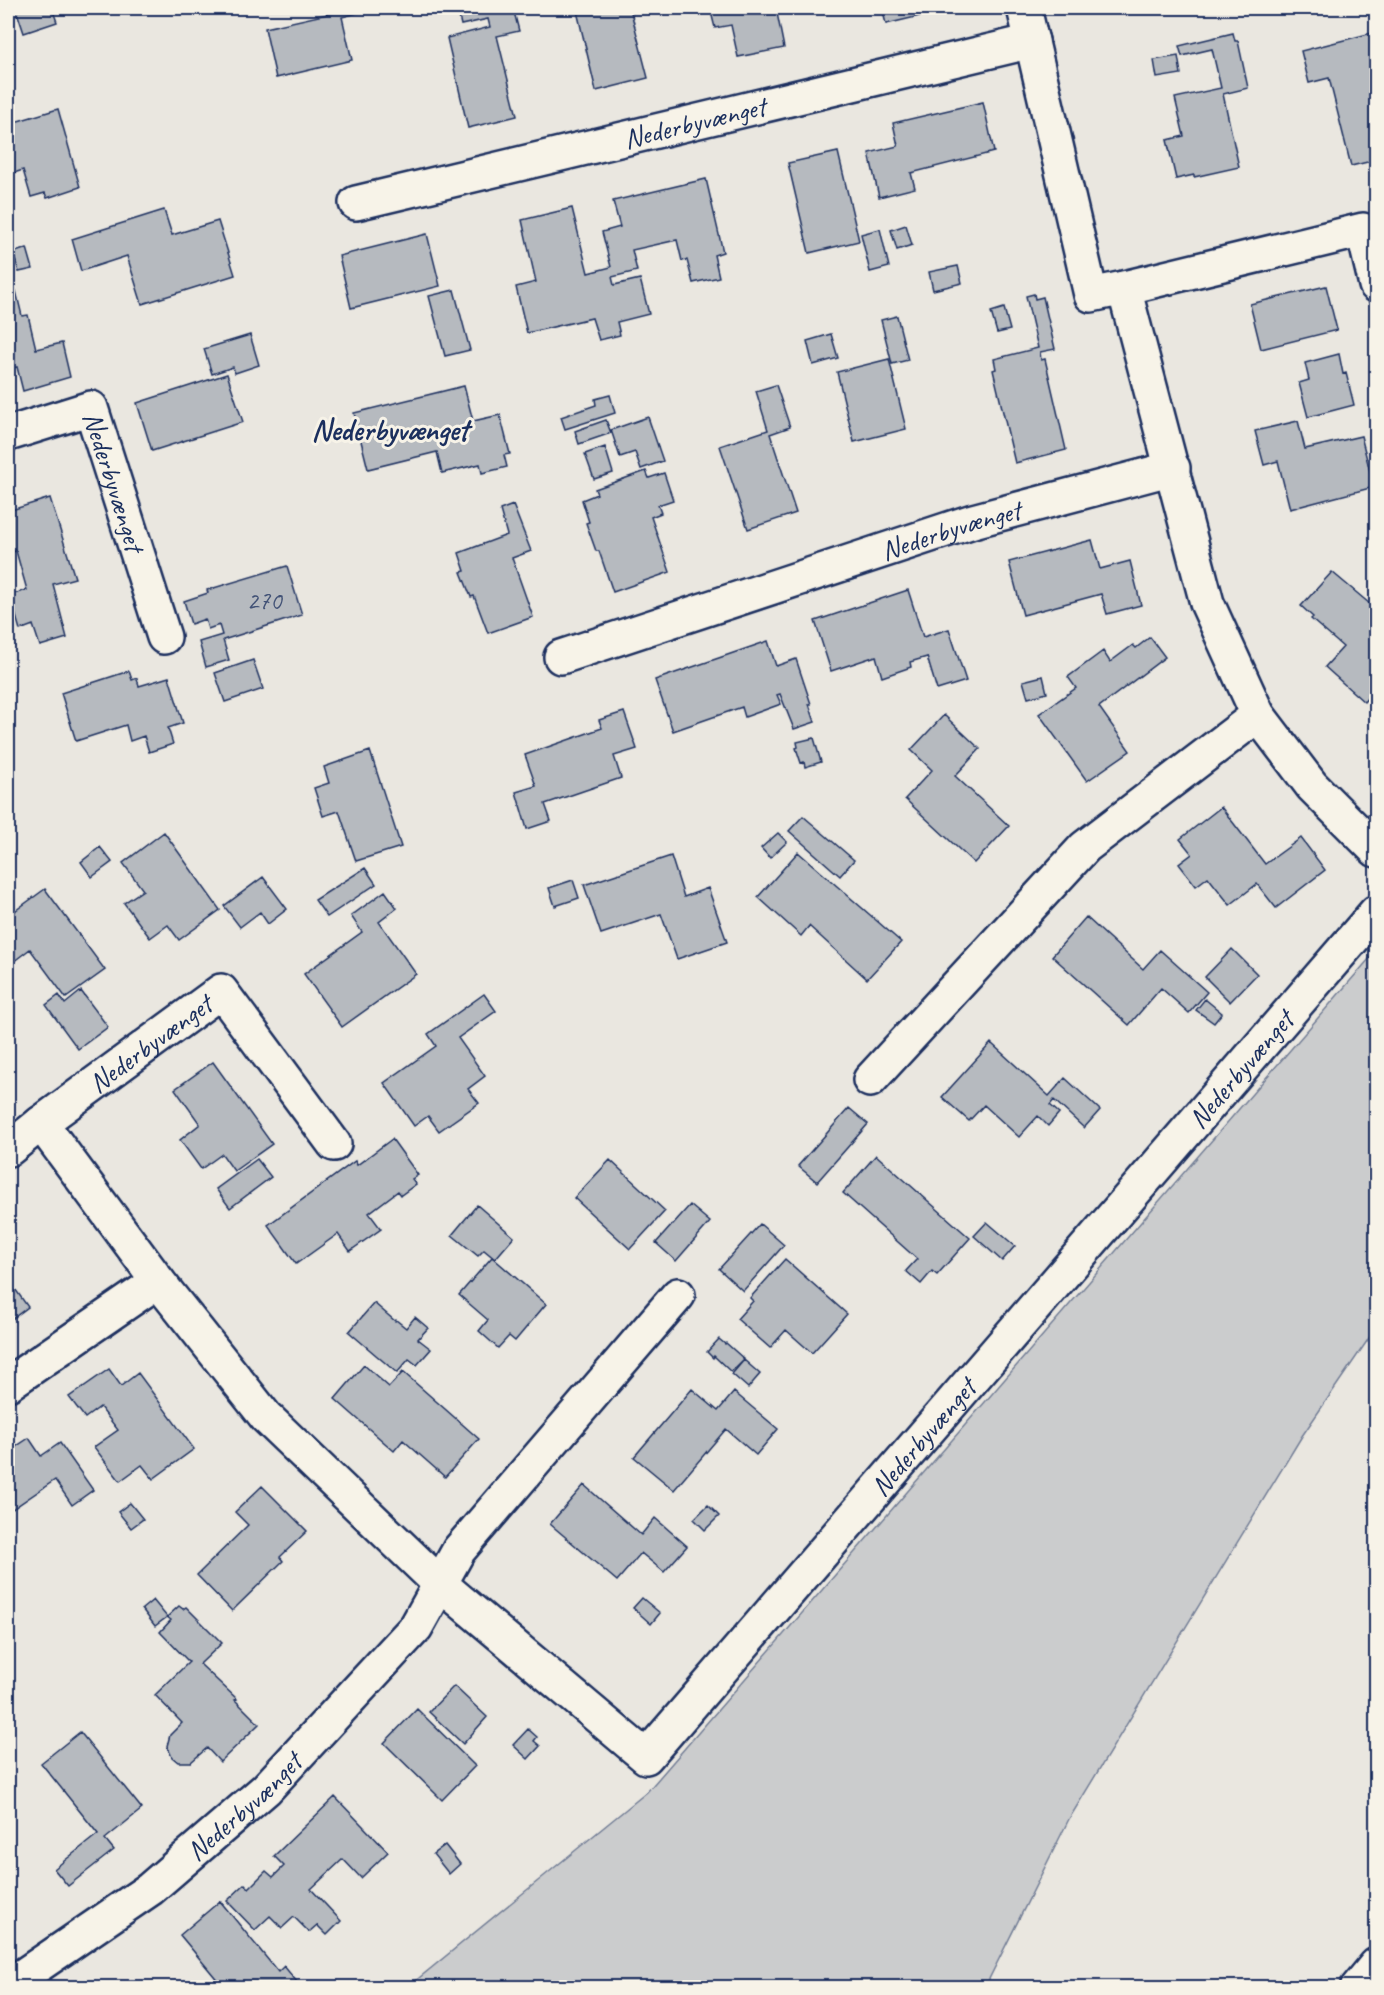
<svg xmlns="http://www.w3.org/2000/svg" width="1384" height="1995" viewBox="0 0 1384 1995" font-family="Caveat,sans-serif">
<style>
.green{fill:#cbcccd;stroke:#737e96;stroke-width:1.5}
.building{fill:#b6babf;stroke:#1b2f5e;stroke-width:1.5}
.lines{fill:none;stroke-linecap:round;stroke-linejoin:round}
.street-casing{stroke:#1b2f5e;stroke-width:38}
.secondary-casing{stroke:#1b2f5e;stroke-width:38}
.street{stroke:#f7f3e8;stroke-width:33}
.secondary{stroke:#f7f3e8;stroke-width:33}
.labels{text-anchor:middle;stroke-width:6;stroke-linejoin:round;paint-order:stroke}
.number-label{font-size:26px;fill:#425276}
.street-label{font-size:28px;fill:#1b2f5e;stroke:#f7f3e8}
.neighbourhood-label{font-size:30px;font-weight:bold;fill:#1b2f5e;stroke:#f7f3e8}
</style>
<rect width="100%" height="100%" fill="#eae7e0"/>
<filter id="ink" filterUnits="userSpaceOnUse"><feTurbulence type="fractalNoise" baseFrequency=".0167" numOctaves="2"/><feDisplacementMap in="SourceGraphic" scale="12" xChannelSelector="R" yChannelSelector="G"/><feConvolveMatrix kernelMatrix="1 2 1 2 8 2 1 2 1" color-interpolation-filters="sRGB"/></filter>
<g filter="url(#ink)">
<path class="green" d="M 1376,951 L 1376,1328 L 1302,1436 L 1069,1819 L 985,1987 L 408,1987 L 647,1792 Z"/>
<path class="building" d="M 8,8 L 52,8 L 57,22 L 24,33 L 18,15 L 8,18 Z
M 341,8 L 377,8 L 342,17 L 352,60 L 276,78 L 265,28 L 341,11 Z
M 457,8 L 513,8 L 519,31 L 497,36 L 517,116 L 468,128 L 447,38 L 490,27 L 488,19 L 461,25 Z
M 592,8 L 630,8 L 648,78 L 596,91 L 577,11 Z
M 710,8 L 776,8 L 784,48 L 738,57 L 731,25 L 715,28 Z
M 882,8 L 922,8 L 924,15 L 886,24 Z
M 1233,33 L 1235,41 L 1238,41 L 1248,88 L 1223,94 L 1239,167 L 1194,177 L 1194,175 L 1176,179 L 1167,140 L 1184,136 L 1175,98 L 1221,88 L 1212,49 L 1182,56 L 1179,46 Z
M 1372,33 L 1376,52 L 1376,160 L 1351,166 L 1329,78 L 1309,83 L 1301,51 Z
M 1178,56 L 1181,74 L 1157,78 L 1154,60 Z
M 983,102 L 994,152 L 911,173 L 915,188 L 879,197 L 869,153 L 898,146 L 893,123 Z
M 58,109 L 80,187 L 47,198 L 45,193 L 31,197 L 23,170 L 8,175 L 8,124 Z
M 838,152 L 859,241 L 809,253 L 788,163 Z
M 706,179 L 723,252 L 714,255 L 719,277 L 693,283 L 687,260 L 682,261 L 677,240 L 632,250 L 637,271 L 612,277 L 614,285 L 640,279 L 649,314 L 617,322 L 620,335 L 599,340 L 592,318 L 527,333 L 516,287 L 536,282 L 522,220 L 572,208 L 588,273 L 611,267 L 602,232 L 620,227 L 613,201 Z
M 164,210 L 172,235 L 218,221 L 235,275 L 142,304 L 127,256 L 81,271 L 72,239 Z
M 906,225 L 912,245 L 897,250 L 891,230 Z
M 880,229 L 889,267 L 870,272 L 861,234 Z
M 427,234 L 440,286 L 351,308 L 339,256 Z
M 27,248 L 33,269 L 19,272 L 13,253 Z
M 958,266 L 962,283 L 933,290 L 929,272 Z
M 1326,286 L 1337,330 L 1261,349 L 1250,304 Z
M 454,290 L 470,350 L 445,356 L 429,296 Z
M 16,291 L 22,316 L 28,315 L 36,349 L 62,343 L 70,377 L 23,391 L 17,367 L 8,369 L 8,293 Z
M 1034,294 L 1035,299 L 1043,297 L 1055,349 L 1040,352 L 1041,360 L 1045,359 L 1066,450 L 1015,463 L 993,370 L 996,369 L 994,359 L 1038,348 L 1026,296 Z
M 1004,308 L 1010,330 L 997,333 L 991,312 Z
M 897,316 L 908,360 L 892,364 L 881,320 Z
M 831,334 L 838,358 L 813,365 L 807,341 Z
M 250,335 L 259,365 L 235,373 L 233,367 L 212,374 L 204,349 Z
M 1339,354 L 1343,374 L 1346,373 L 1354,405 L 1308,417 L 1299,383 L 1309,380 L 1305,363 Z
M 889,359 L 906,429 L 854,442 L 837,372 Z
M 227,374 L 243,422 L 152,451 L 137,403 Z
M 776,385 L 790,427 L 770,434 L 796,513 L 748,529 L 720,446 L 768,430 L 756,391 Z
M 464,386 L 473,421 L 500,415 L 510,454 L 504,455 L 507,467 L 482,473 L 480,464 L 442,473 L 437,452 L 368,469 L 354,413 Z
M 610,395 L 615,413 L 565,429 L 561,417 L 596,405 L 595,399 Z
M 648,417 L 663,461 L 641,469 L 635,452 L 620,457 L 611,430 Z
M 606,420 L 611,433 L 579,444 L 575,431 Z
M 1298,421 L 1305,449 L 1361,436 L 1374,487 L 1290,509 L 1278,461 L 1264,465 L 1255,431 Z
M 605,447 L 613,473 L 594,479 L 585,454 Z
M 646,471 L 649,478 L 664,473 L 673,500 L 658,505 L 661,513 L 651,517 L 670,572 L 613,592 L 599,551 L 596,551 L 586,523 L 589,522 L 582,500 L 597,494 L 595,489 Z
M 50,498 L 75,578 L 53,584 L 67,638 L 40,646 L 33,625 L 20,630 L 10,595 L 27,590 L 16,551 L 8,553 L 8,511 Z
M 513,505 L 531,551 L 512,558 L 533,617 L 488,633 L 474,596 L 471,597 L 461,572 L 465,571 L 459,553 L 507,535 L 500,510 Z
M 1092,540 L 1100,569 L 1130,561 L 1141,605 L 1107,614 L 1101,594 L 1023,615 L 1009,562 Z
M 287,566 L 302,615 L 223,640 L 229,660 L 206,667 L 199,642 L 222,635 L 219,625 L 208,629 L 205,619 L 191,624 L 184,601 L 208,593 L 207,590 Z
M 1332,572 L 1376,609 L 1376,688 L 1364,702 L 1325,667 L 1343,647 L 1311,619 L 1313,617 L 1301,606 Z
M 908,590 L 923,637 L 949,629 L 966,681 L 937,690 L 927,657 L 910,662 L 911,667 L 882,677 L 876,656 L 831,671 L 815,621 Z
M 1150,637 L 1165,657 L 1099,707 L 1130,751 L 1087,781 L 1039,714 L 1076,688 L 1068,677 L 1103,651 L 1110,662 L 1133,645 L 1136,648 Z
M 768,641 L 776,666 L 796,659 L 811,704 L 809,704 L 815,722 L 794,729 L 780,694 L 777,695 L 781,704 L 745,717 L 742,707 L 673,731 L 655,680 Z
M 253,660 L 263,689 L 225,702 L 215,673 Z
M 129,671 L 132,680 L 137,678 L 139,686 L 169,677 L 183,723 L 168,728 L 173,744 L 149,752 L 144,736 L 130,741 L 126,725 L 76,741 L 61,693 Z
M 1043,676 L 1047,693 L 1028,698 L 1023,681 Z
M 624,712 L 637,749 L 614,756 L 621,778 L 545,804 L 551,821 L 527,829 L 516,792 L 536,786 L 525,755 L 602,728 L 599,720 Z
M 944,715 L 980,749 L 955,776 L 1009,826 L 974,863 L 905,799 L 932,770 L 911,750 Z
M 814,738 L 821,762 L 805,767 L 804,762 L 801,763 L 796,748 L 798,747 L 797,742 Z
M 370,751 L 401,847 L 356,861 L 339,811 L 323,816 L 314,788 L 329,783 L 324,767 Z
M 1221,807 L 1265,864 L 1301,838 L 1325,870 L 1276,908 L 1257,884 L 1230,905 L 1208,877 L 1196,886 L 1179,864 L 1192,854 L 1180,839 Z
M 803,816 L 854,860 L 840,876 L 789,831 Z
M 164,832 L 220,910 L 179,940 L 168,925 L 150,938 L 124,903 L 143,890 L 123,863 Z
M 778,833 L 787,842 L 770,858 L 761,848 Z
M 100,847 L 112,862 L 92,877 L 81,862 Z
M 798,852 L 901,942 L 867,979 L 809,926 L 801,936 L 758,897 Z
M 671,856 L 684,897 L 708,888 L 727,942 L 677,959 L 661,914 L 601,934 L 584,885 Z
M 365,868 L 376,884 L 327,917 L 315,900 Z
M 263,877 L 287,909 L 268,924 L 260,912 L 240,927 L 224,906 Z
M 573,880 L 579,898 L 555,906 L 549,888 Z
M 45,889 L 105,970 L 66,998 L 30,949 L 13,962 L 8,955 L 8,923 L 10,921 L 8,916 Z
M 385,891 L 397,908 L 379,922 L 416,974 L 342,1027 L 304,974 L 362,932 L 351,916 Z
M 1086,917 L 1143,969 L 1160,950 L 1207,992 L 1189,1013 L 1161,988 L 1129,1025 L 1052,956 Z
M 1232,949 L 1257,974 L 1230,1002 L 1205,977 Z
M 81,991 L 108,1027 L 78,1049 L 46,1005 L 59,995 L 65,1004 Z
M 484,994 L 496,1011 L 458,1038 L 485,1076 L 468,1089 L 479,1103 L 439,1131 L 428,1116 L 414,1126 L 384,1083 L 436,1046 L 428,1034 Z
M 1205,999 L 1222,1013 L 1214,1023 L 1196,1010 Z
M 991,1043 L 1049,1096 L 1065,1078 L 1100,1110 L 1084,1128 L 1054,1100 L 1050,1105 L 1059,1113 L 1048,1126 L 1038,1116 L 1019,1137 L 984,1105 L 969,1121 L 942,1097 Z
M 213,1062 L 272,1144 L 234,1171 L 222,1154 L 201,1169 L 180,1140 L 200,1124 L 175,1089 Z
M 849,1108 L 868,1124 L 817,1182 L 798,1166 Z
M 392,1139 L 418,1175 L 412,1179 L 416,1184 L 401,1195 L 398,1191 L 369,1213 L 381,1229 L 350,1251 L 338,1234 L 296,1264 L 268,1225 L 355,1161 L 357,1165 Z
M 876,1155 L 970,1238 L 937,1275 L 932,1271 L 921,1284 L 906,1271 L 917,1259 L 843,1193 Z
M 257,1159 L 271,1177 L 230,1208 L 216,1189 Z
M 610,1160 L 665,1211 L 630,1249 L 574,1198 Z
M 477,1205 L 514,1237 L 495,1259 L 484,1250 L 478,1256 L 452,1235 Z
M 690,1205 L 710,1222 L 676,1261 L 656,1243 Z
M 987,1222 L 1015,1246 L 1002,1261 L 974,1236 Z
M 760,1224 L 784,1245 L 743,1291 L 719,1269 Z
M 492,1257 L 546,1304 L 515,1341 L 509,1336 L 498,1348 L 479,1331 L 488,1320 L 459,1295 Z
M 785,1259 L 847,1314 L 812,1353 L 786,1330 L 770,1348 L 737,1319 L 753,1301 L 750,1298 Z
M 8,1279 L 28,1307 L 8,1322 Z
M 374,1303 L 395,1321 L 396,1320 L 406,1328 L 415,1317 L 428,1328 L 418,1339 L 431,1349 L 417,1365 L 409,1359 L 397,1373 L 349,1332 Z
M 719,1339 L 725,1344 L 726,1343 L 744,1359 L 731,1372 L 714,1356 L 713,1358 L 707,1352 Z
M 744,1360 L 760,1374 L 748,1388 L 732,1374 Z
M 364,1365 L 389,1387 L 403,1372 L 479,1439 L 445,1477 L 403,1440 L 394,1451 L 335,1399 Z
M 109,1369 L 121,1386 L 138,1373 L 194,1449 L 153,1479 L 142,1465 L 120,1481 L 94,1447 L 118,1430 L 100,1407 L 85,1418 L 69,1397 Z
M 692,1389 L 718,1411 L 734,1392 L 778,1429 L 756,1455 L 726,1429 L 674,1490 L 634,1457 Z
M 29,1438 L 41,1456 L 60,1443 L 93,1490 L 72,1505 L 55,1480 L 8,1512 L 8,1452 Z
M 584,1485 L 641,1535 L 655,1518 L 687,1546 L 664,1572 L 641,1553 L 617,1581 L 550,1524 Z
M 262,1486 L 307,1531 L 280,1557 L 283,1561 L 232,1611 L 197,1575 L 248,1525 L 235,1512 Z
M 130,1503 L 143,1519 L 131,1528 L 118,1512 Z
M 708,1505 L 719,1516 L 705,1530 L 694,1519 Z
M 642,1598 L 660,1613 L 651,1624 L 633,1608 Z
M 153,1600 L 167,1617 L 155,1626 L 142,1609 Z
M 179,1606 L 183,1609 L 186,1607 L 222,1643 L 200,1664 L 237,1699 L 235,1700 L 259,1724 L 220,1762 L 207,1748 L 191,1762 L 178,1762 L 172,1757 L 167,1746 L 170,1735 L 182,1723 L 155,1695 L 189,1662 L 160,1632 L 171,1620 L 167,1617 Z
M 454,1686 L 487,1717 L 463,1744 L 429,1712 Z
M 417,1709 L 475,1766 L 442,1800 L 384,1743 Z
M 528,1729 L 537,1737 L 534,1741 L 540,1746 L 528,1759 L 513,1745 Z
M 80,1732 L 142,1809 L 105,1839 L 114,1850 L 68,1886 L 54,1869 L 98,1834 L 41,1763 Z
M 335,1797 L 388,1852 L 361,1878 L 343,1859 L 311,1889 L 341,1921 L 327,1935 L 317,1925 L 309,1932 L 294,1917 L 282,1928 L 270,1916 L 255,1930 L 227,1901 L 245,1884 L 249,1888 L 266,1871 L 273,1877 L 284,1866 L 274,1856 Z
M 445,1845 L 460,1864 L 449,1874 L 433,1854 Z
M 220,1901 L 278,1972 L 284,1966 L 302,1988 L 224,1988 L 180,1935 Z"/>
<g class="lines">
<defs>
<g id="street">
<path d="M 1024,8 L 1091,295 L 1124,288 L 1207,603 L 1258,715 L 1312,786 L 1376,850"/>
<path id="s1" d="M 356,203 L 1032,41"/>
<path d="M 1124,288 L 1363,230 L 1376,285"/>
<path id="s2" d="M 8,434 L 91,408 L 164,637"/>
<path id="s3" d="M 561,657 L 973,521 L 1173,468"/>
<path d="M 870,1080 L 1085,847 L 1258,715"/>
<path id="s4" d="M 41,1123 L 221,991 L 334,1144"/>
<path id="s5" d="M 8,1147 L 9,1149 L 41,1123 L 158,1281 L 266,1417 L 439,1583 L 646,1757 L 1376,912"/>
<path d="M 8,1384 L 158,1281"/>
<path id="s6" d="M 8,1986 L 150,1889 L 266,1789 L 416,1627 L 459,1550 L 678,1295"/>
</g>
<path id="secondary" d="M 1357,1988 L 1376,1965"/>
</defs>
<use href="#street" class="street-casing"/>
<use href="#secondary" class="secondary-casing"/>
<use href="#street" class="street"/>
<use href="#secondary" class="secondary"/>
</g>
</g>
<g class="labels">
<g class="number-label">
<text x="264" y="609">270</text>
</g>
<g class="street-label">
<text dy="10" stroke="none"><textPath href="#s1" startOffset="348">Nederbyvænget</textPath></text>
<text dy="10" stroke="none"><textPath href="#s2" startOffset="164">Nederbyvænget</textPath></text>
<text dy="10" stroke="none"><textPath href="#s3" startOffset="410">Nederbyvænget</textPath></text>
<text dy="10" stroke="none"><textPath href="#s4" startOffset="135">Nederbyvænget</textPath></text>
<text dy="10" stroke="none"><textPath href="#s5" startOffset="1833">Nederbyvænget</textPath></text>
<text dy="10" stroke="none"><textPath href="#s5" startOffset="1347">Nederbyvænget</textPath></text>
<text dy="10" stroke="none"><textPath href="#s6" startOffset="297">Nederbyvænget</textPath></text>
</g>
<g class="neighbourhood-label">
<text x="390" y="440">Nederbyvænget</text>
</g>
</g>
<rect width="1384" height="1995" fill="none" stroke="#f7f3e8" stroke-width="30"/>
<rect x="15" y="15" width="1354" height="1965" fill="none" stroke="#1b2f5e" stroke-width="2" filter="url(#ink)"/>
</svg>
